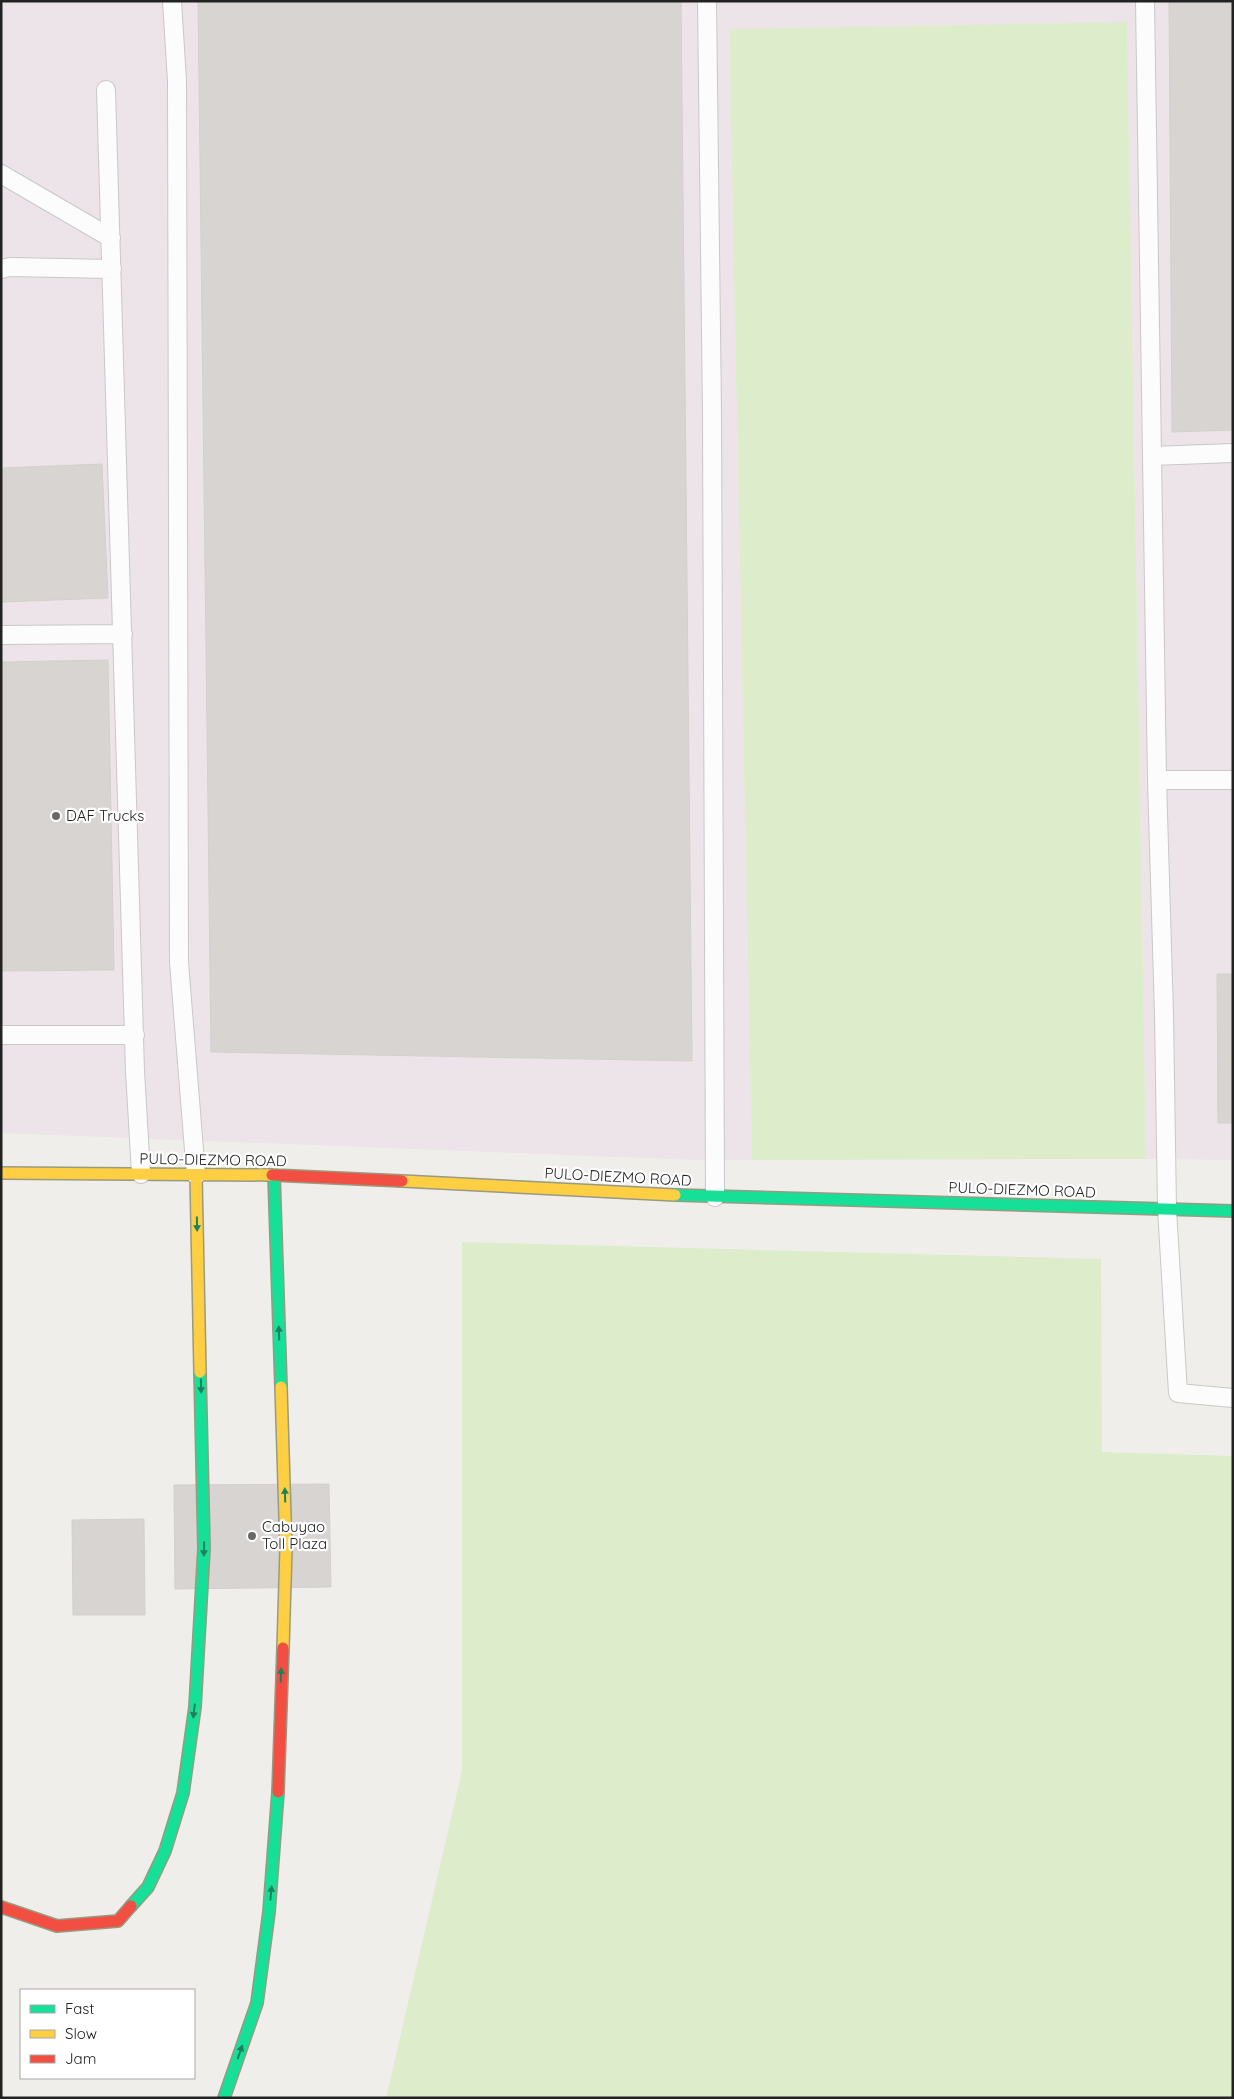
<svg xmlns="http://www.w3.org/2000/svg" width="1234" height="2099" viewBox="0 0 1234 2099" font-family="Quicksand,sans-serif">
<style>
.industrial{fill:#ede4e9}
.grass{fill:#ddeccb}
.building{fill:#d7d4d2;stroke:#d3d0cc}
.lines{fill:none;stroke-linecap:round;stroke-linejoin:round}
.lane-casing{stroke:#c9c8c7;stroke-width:20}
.fast-casing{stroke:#999a82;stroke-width:14}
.slow-casing{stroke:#999a82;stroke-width:14}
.jam-casing{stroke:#999a82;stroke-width:14}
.lane{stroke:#fdfcfc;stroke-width:18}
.fast{stroke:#16e098;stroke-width:11}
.slow{stroke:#ffcf43;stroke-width:11}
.jam{stroke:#f24e42;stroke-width:11}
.oneway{fill:#1c815d}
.poi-dot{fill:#6a6968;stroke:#fff;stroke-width:2}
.labels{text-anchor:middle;stroke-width:4.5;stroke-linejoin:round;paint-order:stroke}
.poi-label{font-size:15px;fill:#222;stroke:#fff;text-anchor:start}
.street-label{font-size:15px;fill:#222;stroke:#fff}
</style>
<rect width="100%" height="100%" fill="#f0eeeb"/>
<path class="industrial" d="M 1,1 L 1233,1 L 1233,1160 L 1146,1159 L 1127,22 L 729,30 L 752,1160 L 696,1160 L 1,1133 Z"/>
<path class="grass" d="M 1127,22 L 1146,1159 L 752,1160 L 729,29 Z
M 462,1242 L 1101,1259 L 1102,1452 L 1233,1456 L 1233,2098 L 386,2098 L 462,1771 Z"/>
<path class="building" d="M 198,1 L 681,1 L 692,1061 L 211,1052 Z
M 1169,1 L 1233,1 L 1233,430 L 1172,432 Z
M 102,464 L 108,598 L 1,602 L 1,468 Z
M 108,660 L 114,970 L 1,971 L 1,662 Z
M 1217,974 L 1233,974 L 1233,1123 L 1218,1123 Z
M 329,1484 L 331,1587 L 175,1589 L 174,1485 Z
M 144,1519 L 145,1615 L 73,1615 L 72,1520 Z"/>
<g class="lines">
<defs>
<path id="lane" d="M 172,1 L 177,81 L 179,962 L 196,1175
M 707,1 L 712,412 L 715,1197
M 1145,1 L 1157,780 L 1164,1014 L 1167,1209 L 1178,1393 L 1233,1398
M 106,90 L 135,1071 L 141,1174
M 1,174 L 111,238
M 1,269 L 10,267 L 112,269
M 1152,456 L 1233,453
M 1,635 L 123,634
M 1157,780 L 1233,780
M 1,1035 L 135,1035"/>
<path id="fast" d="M 274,1175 L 281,1387
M 675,1195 L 1233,1211
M 131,1906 L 148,1887 L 165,1851 L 183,1793 L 195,1707 L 204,1548 L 200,1372
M 224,2098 L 257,2003 L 269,1912 L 278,1792"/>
<path id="slow" d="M 1,1173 L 272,1175
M 196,1175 L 200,1372
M 402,1181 L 675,1195
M 281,1387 L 286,1549 L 283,1648"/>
<path id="jam" d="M 272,1175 L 402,1181
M 278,1792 L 283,1648
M 1,1907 L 57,1926 L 118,1921 L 131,1906"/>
</defs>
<use href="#lane" class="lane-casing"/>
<use href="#fast" class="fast-casing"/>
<use href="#slow" class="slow-casing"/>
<use href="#jam" class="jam-casing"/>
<use href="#lane" class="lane"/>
<use href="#fast" class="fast"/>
<use href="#slow" class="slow"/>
<use href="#jam" class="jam"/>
</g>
<defs><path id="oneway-solid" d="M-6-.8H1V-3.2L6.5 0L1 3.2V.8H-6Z" transform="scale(1.25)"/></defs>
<g class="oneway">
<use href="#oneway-solid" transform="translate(197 1224) rotate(89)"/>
<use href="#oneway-solid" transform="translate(279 1333) rotate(-92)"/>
<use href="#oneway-solid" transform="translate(201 1386) rotate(89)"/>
<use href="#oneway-solid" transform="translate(285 1495) rotate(-92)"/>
<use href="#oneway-solid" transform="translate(204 1549) rotate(91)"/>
<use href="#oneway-solid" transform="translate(281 1675) rotate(-88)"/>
<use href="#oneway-solid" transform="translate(194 1711) rotate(97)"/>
<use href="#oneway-solid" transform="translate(271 1893) rotate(-85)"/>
<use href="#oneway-solid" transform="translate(240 2052) rotate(-71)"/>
</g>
<g class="poi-dot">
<circle cx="56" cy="816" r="5"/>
<circle cx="252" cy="1536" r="5"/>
</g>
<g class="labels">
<g class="poi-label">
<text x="66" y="821">DAF Trucks</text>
<text x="262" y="1532">Cabuyao<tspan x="262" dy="17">Toll Plaza</tspan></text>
</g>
<g class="street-label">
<text transform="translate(213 1160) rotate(1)" y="5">PULO-DIEZMO ROAD</text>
<text transform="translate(618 1177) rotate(3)" y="5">PULO-DIEZMO ROAD</text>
<text transform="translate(1022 1190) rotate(2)" y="5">PULO-DIEZMO ROAD</text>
</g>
</g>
<rect width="1234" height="2099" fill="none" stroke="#222222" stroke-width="5"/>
<rect x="20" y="1989" width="175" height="90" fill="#ffffff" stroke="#a7a7a7"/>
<rect x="30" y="2005" width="25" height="8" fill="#16e098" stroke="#a7a7a7"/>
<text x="65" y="2014" font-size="15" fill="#222222">Fast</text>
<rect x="30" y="2030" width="25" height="8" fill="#ffcf43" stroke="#a7a7a7"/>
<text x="65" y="2039" font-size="15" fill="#222222">Slow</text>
<rect x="30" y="2055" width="25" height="8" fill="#f24e42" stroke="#a7a7a7"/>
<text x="65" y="2064" font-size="15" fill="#222222">Jam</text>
</svg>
